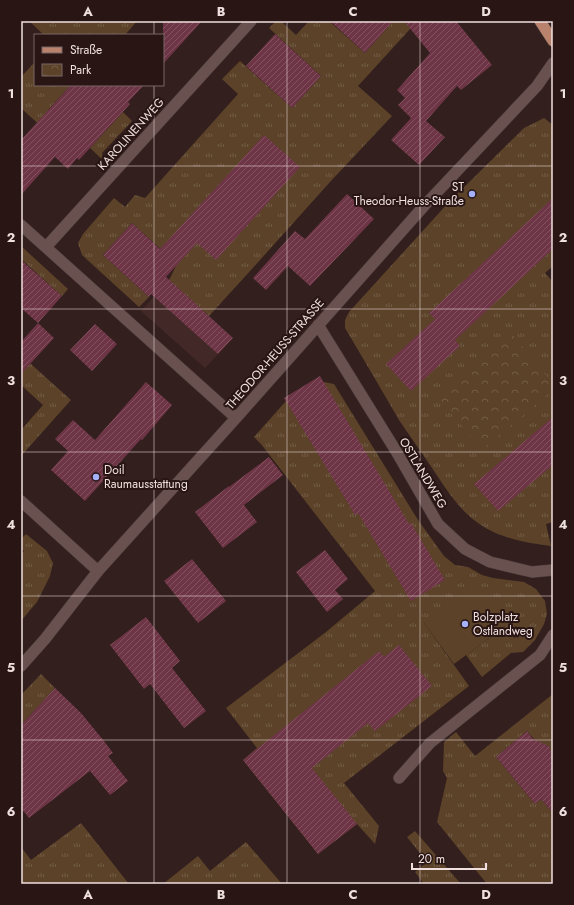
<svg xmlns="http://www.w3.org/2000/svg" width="574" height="905" viewBox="0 0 574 905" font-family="Jost,sans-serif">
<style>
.built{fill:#422826}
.grass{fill:url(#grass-tufts)}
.park{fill:url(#park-crowns)}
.pitch{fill:#5b4228}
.building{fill:url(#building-hatch)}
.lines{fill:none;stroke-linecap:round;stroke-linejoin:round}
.minor-casing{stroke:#4c3c3b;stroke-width:12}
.primary-casing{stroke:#4c3c3b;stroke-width:12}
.minor{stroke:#68514f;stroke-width:11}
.primary{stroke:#b8826c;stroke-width:11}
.grid{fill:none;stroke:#efe0df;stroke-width:1;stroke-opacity:0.55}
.poi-dot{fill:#a6b1fc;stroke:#281514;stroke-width:1.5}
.labels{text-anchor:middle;stroke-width:4;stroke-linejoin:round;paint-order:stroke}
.street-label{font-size:12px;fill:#efe0df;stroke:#281514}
.poi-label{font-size:12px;fill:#efe0df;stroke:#281514;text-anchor:start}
.neatline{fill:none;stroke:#efe0df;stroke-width:1.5}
.grid-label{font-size:13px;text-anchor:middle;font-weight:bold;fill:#efe0df}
</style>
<defs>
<pattern id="grass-tufts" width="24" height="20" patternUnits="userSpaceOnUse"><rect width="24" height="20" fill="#5b4228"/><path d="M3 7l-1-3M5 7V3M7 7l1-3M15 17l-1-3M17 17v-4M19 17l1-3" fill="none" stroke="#735d47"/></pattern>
<pattern id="park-crowns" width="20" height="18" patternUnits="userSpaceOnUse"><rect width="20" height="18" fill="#5b4228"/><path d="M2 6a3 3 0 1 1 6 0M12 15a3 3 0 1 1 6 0" fill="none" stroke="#735d47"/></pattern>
<pattern id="building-hatch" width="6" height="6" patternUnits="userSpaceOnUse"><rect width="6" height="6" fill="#6e3546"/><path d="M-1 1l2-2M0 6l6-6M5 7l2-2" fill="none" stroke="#835260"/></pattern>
</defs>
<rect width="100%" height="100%" fill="#331f1d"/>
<path class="built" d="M 169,280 L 233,338 L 205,368 L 141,311 Z"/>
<path class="grass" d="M 29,21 L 137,21 L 125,35 L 44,35 Z
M 276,21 L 281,21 L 296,35 L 309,21 L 329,21 L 365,53 L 393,21 L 403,21 L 411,28 L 358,86 L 392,116 L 330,182 L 260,260 L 209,316 L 169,280 L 177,264 L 132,223 L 103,255 L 149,297 L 139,307 L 82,255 L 78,243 L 83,234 L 114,198 L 125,207 L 135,195 L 145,198 L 238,94 L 222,79 L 240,61 L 292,108 L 321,76 L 269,28 Z
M 35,62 L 35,85 L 71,85 L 48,110 L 68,128 L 57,141 L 21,108 L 21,77 Z
M 123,112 L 132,121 L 102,153 L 105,162 L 90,148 Z
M 544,118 L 553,125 L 553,266 L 545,273 L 553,282 L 553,522 L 546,524 L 551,546 C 524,543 495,537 474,520 C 455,505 443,484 430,465 C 420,450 409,435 399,420 C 381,389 363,358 345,328 L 345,320 L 349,312 L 449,202 L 524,128 Z
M 21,246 L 68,289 L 62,296 L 21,259 Z
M 21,355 L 71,400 L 21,456 L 21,430 L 43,405 L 21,385 Z
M 324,382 L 334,384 L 418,520 L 444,556 L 455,565 L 468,567 L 482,575 L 493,578 L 524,582 L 536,589 L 545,601 L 547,614 L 544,624 L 535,640 L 523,652 L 511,653 L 482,677 L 466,655 L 507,625 L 424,623 L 469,686 L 344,783 L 379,826 L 375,844 L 357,824 L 318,854 L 243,760 L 257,748 L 226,708 L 326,632 L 375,591 L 261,444 L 254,437 L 286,401 L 284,398 Z
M 26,534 L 47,551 L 53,563 L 50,576 L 37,602 L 21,621 L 21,555 L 24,551 L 21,549 L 21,539 Z
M 41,674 L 55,688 L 21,725 L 21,695 Z
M 553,694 L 553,761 L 527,731 L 496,757 L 535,804 L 541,799 L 553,813 L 553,884 L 487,884 L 437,822 L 447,778 L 443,771 L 444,742 L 456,732 L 475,756 Z
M 81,823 L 129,884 L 21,884 L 21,847 L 31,860 Z
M 415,831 L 461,884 L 424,884 L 415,872 L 427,862 L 407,837 Z
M 246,842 L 282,884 L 163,884 L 198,856 L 210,871 Z"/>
<path class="park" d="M 513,335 L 553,384 L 553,390 L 482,450 L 438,397 Z"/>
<path class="pitch" d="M 478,584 L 507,625 L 454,664 L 424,623 Z"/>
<path class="building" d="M 163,21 L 202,21 L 163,64 Z
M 330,21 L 393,21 L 365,53 Z
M 404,21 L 456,21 L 492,65 L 461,90 L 457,86 L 426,121 L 445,137 L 419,165 L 391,140 L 411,118 L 398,105 L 405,98 L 397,90 L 430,53 Z
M 275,34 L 321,76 L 292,108 L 246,66 Z
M 71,85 L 144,85 L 128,102 L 130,104 L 79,160 L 77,158 L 68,169 L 55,157 L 21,195 L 21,140 Z
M 264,135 L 300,167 L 216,260 L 197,243 L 166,277 L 233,338 L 218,354 L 151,294 L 149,297 L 103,255 L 132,223 L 160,249 Z
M 347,194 L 374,219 L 310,286 L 288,266 L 266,290 L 253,278 L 295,231 L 305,239 Z
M 553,198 L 553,249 L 455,340 L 460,346 L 411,391 L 386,364 L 435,319 L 429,313 Z
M 21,260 L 62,296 L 38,323 L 54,338 L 21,374 L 21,342 L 38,323 L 21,308 Z
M 95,324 L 117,344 L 92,371 L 70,350 Z
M 320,376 L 409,524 L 411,523 L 445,580 L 411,601 L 358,513 L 355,515 L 284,398 Z
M 146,382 L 172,405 L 142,440 L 141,439 L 85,501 L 51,470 L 68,451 L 55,439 L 73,420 L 95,440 Z
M 553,417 L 553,465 L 498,511 L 474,484 Z
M 269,457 L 283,475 L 244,505 L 257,522 L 223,548 L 195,512 L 229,486 L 229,487 Z
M 325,550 L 348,579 L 335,590 L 343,599 L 327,612 L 296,572 Z
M 192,559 L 226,601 L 198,623 L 164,581 Z
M 146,617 L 180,661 L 172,668 L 206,711 L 184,728 L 150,684 L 144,689 L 110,645 Z
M 399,645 L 432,686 L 375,731 L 368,723 L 312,768 L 357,824 L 318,854 L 243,760 L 379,651 L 384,657 Z
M 55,688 L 81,713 L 104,741 L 113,753 L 108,756 L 128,781 L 110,795 L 90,771 L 29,818 L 21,808 L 21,725 Z
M 527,731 L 533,739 L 549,746 L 553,760 L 553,813 L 541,799 L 535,804 L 496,757 Z"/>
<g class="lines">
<defs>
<path id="minor" d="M 21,225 L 236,418
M 46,247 L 251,21
M 318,325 L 396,451 L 438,524 L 465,549 L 490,562 L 532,572 L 553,570
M 21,501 L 98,571
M 21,666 L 45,639 L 98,571 L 236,418 L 424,206 L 537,86 L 553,63
M 399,778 L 430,743 L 540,655 L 553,635"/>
<path id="primary" d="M 540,21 L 553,41"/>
</defs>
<use href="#minor" class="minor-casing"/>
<use href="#primary" class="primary-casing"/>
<use href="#minor" class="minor"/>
<use href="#primary" class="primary"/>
</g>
<path class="grid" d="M 154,21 L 154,35M 287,21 L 287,884M 420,21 L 420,884M 154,85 L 154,884M 21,166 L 553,166M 21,309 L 553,309M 21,452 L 553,452M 21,596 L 553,596M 21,740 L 553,740"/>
<g class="poi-dot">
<circle cx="472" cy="194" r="4"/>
<circle cx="96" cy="477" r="4"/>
<circle cx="465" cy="624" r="4"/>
</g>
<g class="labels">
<g class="street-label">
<text transform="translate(131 134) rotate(-48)" y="4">KAROLINENWEG</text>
<text transform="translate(275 354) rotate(-49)" y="4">THEODOR-HEUSS-STRASSE</text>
<text transform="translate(423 473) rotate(59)" y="4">OSTLANDWEG</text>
</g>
<g class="poi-label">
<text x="464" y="191" text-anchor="end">ST<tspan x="464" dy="14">Theodor-Heuss-Straße</tspan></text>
<text x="104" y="474">Doil<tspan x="104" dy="14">Raumausstattung</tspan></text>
<text x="473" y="621">Bolzplatz<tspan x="473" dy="14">Ostlandweg</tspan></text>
</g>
</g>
<rect width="574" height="905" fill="none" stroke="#281514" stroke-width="44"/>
<rect x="34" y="34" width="130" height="52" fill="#281514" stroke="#786665"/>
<rect x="42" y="47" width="20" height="6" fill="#b8826c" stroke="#786665"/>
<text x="70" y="54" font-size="12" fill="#efe0df">Straße</text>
<rect x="42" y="64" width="20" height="12" fill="url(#park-crowns)" stroke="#786665"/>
<text x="70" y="74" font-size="12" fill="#efe0df">Park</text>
<path d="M412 863v6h74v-6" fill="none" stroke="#efe0df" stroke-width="2"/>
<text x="418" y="863" font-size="12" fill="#efe0df" stroke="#281514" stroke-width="3" paint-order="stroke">20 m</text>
<rect x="22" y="22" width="530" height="861" class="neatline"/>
<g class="grid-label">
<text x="88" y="16">A</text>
<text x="221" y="16">B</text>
<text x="353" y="16">C</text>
<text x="486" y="16">D</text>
<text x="11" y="98">1</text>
<text x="563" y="98">1</text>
<text x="11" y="242">2</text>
<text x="563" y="242">2</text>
<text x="11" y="385">3</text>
<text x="563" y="385">3</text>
<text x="11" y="529">4</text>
<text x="563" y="529">4</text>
<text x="11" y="672">5</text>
<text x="563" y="672">5</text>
<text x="11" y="816">6</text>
<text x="563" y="816">6</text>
<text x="88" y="899">A</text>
<text x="221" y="899">B</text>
<text x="353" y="899">C</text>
<text x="486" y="899">D</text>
</g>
</svg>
